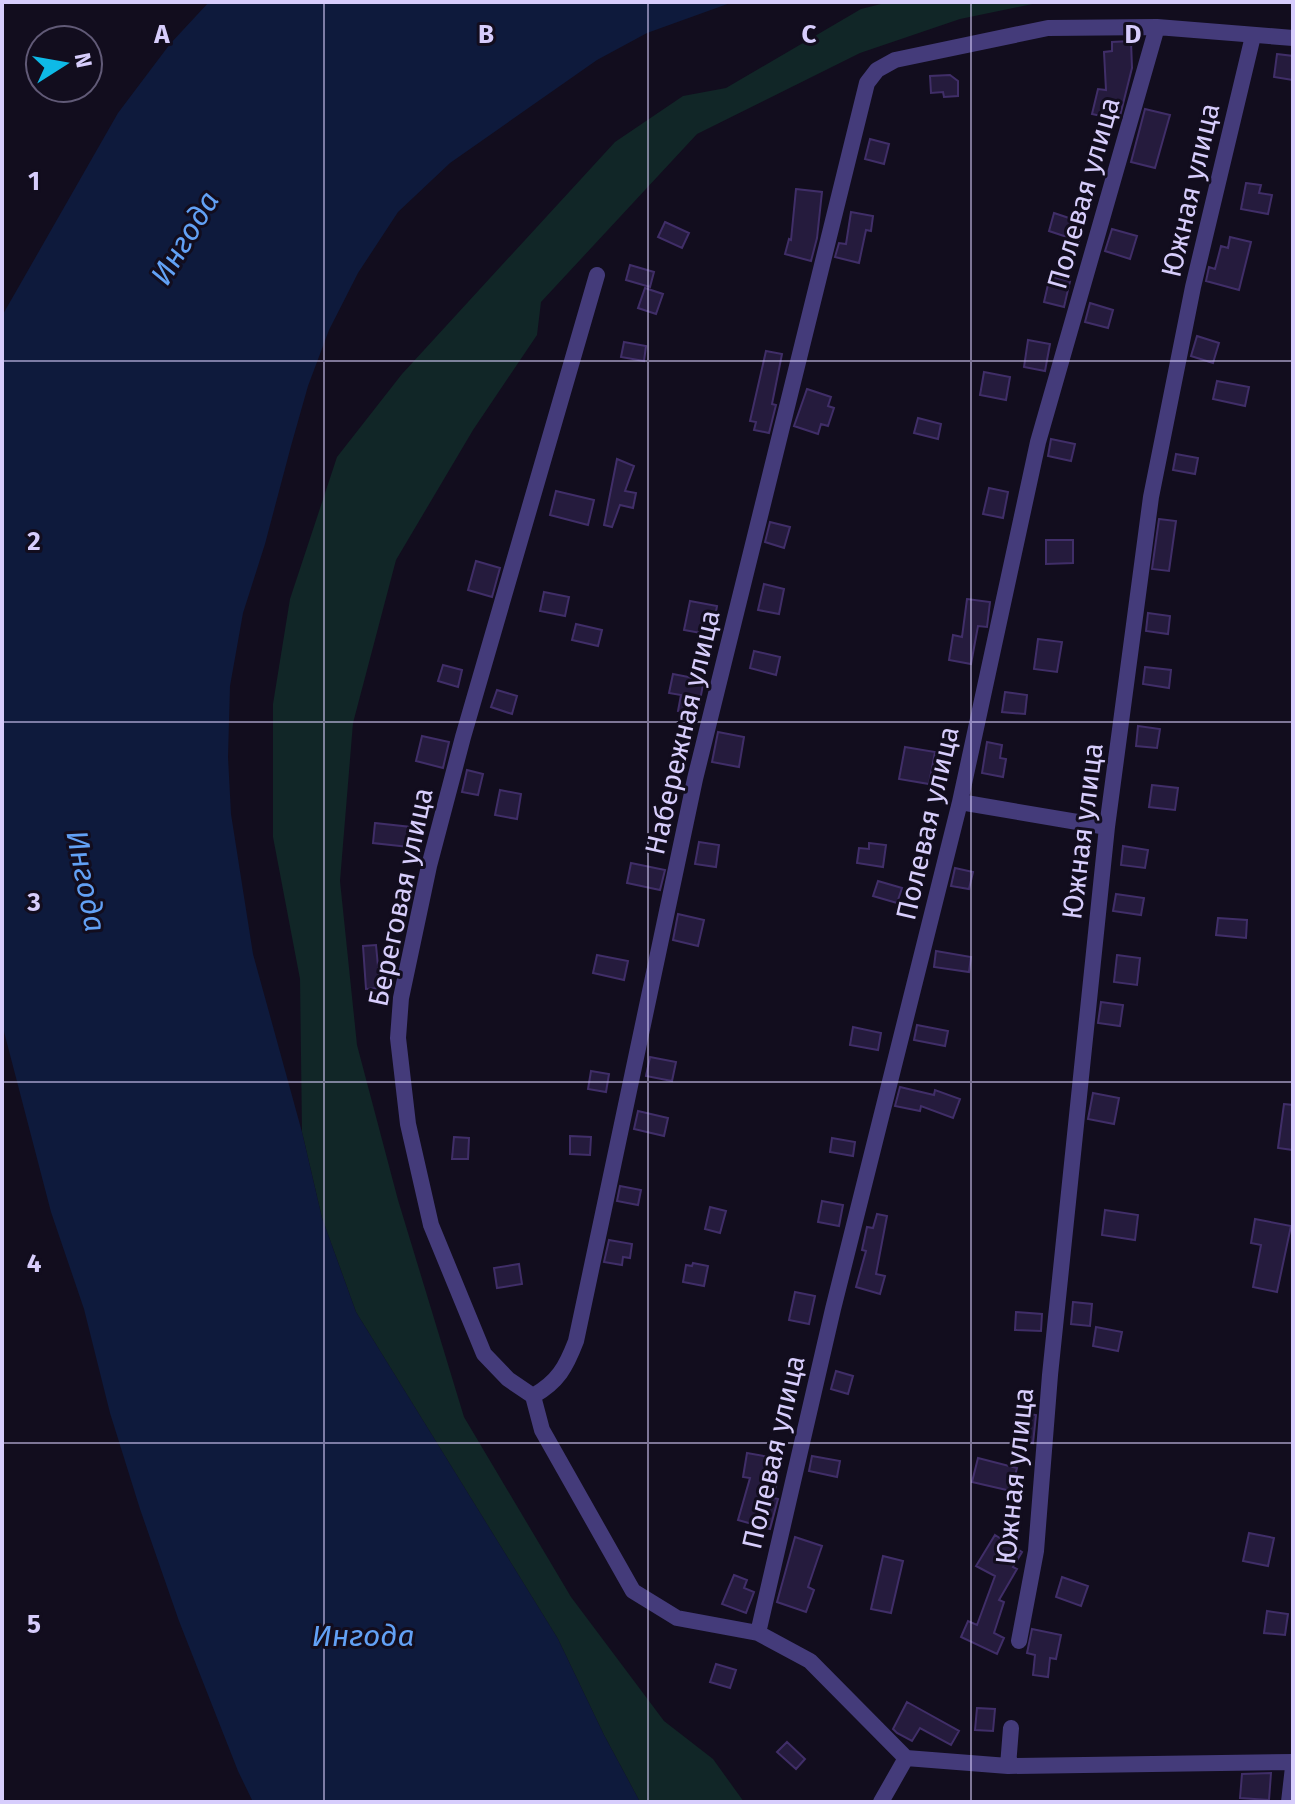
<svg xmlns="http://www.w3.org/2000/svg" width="1295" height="1804" viewBox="0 0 1295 1804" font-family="'Fira Sans',sans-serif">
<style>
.green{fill:#112627}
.water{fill:#0e1a3c}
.building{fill:#251b3d;stroke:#402e68;stroke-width:2}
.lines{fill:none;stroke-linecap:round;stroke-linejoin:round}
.street{stroke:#443b7a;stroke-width:16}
.grid{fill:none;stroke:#d7cdfc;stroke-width:2;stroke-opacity:0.55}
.labels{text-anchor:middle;stroke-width:6;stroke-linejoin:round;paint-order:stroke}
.street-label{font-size:28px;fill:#d7cdfc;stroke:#120d1e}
.water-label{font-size:30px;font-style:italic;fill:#62a1f5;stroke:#120d1e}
.grid-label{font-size:26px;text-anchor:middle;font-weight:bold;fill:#d7cdfc;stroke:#120d1e;stroke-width:6;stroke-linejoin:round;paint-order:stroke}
</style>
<rect width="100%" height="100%" fill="#120d1e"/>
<path class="green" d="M 889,2 L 1042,2 L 960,19 L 860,53 L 697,134 L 541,302 L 537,335 L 473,430 L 396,560 L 353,723 L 340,881 L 357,1045 L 398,1200 L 464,1417 L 571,1597 L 664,1721 L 713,1759 L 744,1802 L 640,1802 L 604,1735 L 558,1639 L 356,1312 L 322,1218 L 302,1132 L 300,979 L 273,837 L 273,704 L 290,599 L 337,457 L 402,374 L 615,142 L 683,96 L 726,88 L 861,9 Z"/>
<path class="water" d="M 209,2 L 733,2 L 647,33 L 597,60 L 450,163 L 398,212 L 358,273 L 329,330 L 308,386 L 291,446 L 265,544 L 243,613 L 230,686 L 228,757 L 231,814 L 253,954 L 302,1132 L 322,1218 L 356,1312 L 558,1639 L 604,1735 L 640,1802 L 253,1802 L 238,1771 L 179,1621 L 140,1509 L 110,1413 L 84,1309 L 51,1212 L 2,1024 L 2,316 L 118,113 L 170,44 Z"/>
<path class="building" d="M 1131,41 L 1132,68 L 1119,120 L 1092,114 L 1098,89 L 1106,90 L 1104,52 L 1112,51 L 1112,42 Z
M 1277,54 L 1293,56 L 1293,80 L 1274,77 Z
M 950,75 L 958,81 L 958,96 L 944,97 L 943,92 L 931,93 L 930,76 Z
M 1145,109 L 1170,115 L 1155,168 L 1131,162 Z
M 870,139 L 889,144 L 884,164 L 865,159 Z
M 1246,183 L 1261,185 L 1259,193 L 1272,195 L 1268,214 L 1241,209 Z
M 796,189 L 822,192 L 817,238 L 811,261 L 785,254 L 789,239 L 791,240 Z
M 851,212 L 873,216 L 871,231 L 866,230 L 859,263 L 835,257 L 839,243 L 846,244 Z
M 1054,213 L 1084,223 L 1079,241 L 1049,231 Z
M 665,222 L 689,233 L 682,248 L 658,237 Z
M 1112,229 L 1137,236 L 1130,259 L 1105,251 Z
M 1230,237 L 1251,242 L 1239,290 L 1206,281 L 1209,267 L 1215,269 L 1221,246 L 1228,248 Z
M 630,265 L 654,272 L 650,287 L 626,280 Z
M 1050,276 L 1070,281 L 1064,307 L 1044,302 Z
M 645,288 L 663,294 L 656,314 L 638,308 Z
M 1090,303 L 1113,310 L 1108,328 L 1085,322 Z
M 1197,336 L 1219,343 L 1213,363 L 1191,356 Z
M 1028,340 L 1050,344 L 1045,371 L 1024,367 Z
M 624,342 L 646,346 L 644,361 L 621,357 Z
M 766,351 L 782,354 L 772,404 L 776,405 L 769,433 L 754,430 L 756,422 L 750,421 Z
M 984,372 L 1010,377 L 1006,400 L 980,395 Z
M 1217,381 L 1249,387 L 1245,406 L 1213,399 Z
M 807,389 L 831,397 L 828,406 L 834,408 L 828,426 L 821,424 L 818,434 L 794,426 Z
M 918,418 L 941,424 L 938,439 L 914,433 Z
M 1051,439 L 1075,444 L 1071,461 L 1048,456 Z
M 1176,454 L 1198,458 L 1195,474 L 1173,470 Z
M 617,459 L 634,466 L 625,491 L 636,493 L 633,508 L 620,505 L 612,527 L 604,525 Z
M 989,488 L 1008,492 L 1003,518 L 983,514 Z
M 556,491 L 594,500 L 588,525 L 550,515 Z
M 1159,519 L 1176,521 L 1169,571 L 1152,569 Z
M 770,522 L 790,527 L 784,548 L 765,542 Z
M 1046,540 L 1073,540 L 1073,563 L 1046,564 Z
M 476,561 L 500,568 L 492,597 L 468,590 Z
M 764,584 L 784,589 L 779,614 L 758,610 Z
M 544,592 L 569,597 L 565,616 L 540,611 Z
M 967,599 L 990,602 L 987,627 L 978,626 L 971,664 L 949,660 L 953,635 L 962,637 Z
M 690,601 L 717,606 L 712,635 L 684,630 Z
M 1148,613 L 1170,616 L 1168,634 L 1146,631 Z
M 576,624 L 602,630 L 598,646 L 572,640 Z
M 1038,639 L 1062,642 L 1057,672 L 1034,669 Z
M 754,651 L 780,657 L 776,675 L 750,668 Z
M 443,665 L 462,670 L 458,687 L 438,681 Z
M 1145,667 L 1171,670 L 1169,688 L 1143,684 Z
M 673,674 L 704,680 L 697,715 L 678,711 L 681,695 L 669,693 Z
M 497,690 L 517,696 L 512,714 L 491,707 Z
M 1005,692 L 1027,695 L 1025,714 L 1002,712 Z
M 1138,726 L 1160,729 L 1157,748 L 1136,746 Z
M 718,732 L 744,737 L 739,767 L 712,762 Z
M 422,736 L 449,742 L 443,768 L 416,761 Z
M 987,742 L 1002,745 L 1000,758 L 1006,759 L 1003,777 L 982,773 Z
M 905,747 L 935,752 L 929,784 L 899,779 Z
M 467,770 L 483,774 L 478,795 L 462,792 Z
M 1152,785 L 1178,788 L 1175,810 L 1149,807 Z
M 500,790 L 521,794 L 517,819 L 495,815 Z
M 375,823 L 420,828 L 418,848 L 373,843 Z
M 699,842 L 719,845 L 716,867 L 695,864 Z
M 869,843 L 886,845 L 883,867 L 857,863 L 859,848 L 869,849 Z
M 1123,846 L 1148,850 L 1145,868 L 1121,865 Z
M 631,863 L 665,870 L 660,890 L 627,883 Z
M 955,868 L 973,872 L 969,889 L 951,886 Z
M 878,881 L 902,888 L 897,903 L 873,896 Z
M 1116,894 L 1144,898 L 1141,915 L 1113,911 Z
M 678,914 L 704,920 L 698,946 L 673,940 Z
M 1218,918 L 1247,920 L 1246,938 L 1216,935 Z
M 376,945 L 380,988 L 366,989 L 363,946 Z
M 936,951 L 971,957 L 969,972 L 934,967 Z
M 597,955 L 628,961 L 624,980 L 593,973 Z
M 1117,955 L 1140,958 L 1137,985 L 1114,982 Z
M 1101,1002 L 1123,1005 L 1120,1026 L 1098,1023 Z
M 917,1025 L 948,1031 L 945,1046 L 914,1040 Z
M 853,1027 L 881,1033 L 878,1050 L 850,1045 Z
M 650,1057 L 676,1062 L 672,1081 L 646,1076 Z
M 591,1071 L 609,1074 L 606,1092 L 588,1089 Z
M 900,1087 L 934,1095 L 935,1090 L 960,1099 L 953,1118 L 921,1106 L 920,1111 L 895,1106 Z
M 1093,1093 L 1119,1098 L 1114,1124 L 1088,1119 Z
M 1284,1104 L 1293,1105 L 1293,1150 L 1278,1148 Z
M 638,1111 L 668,1118 L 664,1136 L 634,1129 Z
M 570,1136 L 591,1137 L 590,1155 L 570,1154 Z
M 454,1137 L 469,1138 L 468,1159 L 452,1159 Z
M 832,1138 L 855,1142 L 853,1156 L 830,1152 Z
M 620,1186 L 641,1190 L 638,1205 L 617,1201 Z
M 822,1201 L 843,1205 L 839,1226 L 818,1222 Z
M 710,1207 L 726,1211 L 720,1233 L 705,1229 Z
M 1105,1210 L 1138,1215 L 1135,1240 L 1102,1235 Z
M 877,1214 L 887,1216 L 876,1274 L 885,1276 L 880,1294 L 856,1287 L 866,1251 L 862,1250 L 867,1227 L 873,1228 Z
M 1255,1219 L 1291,1226 L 1277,1292 L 1253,1287 L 1261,1245 L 1251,1243 Z
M 609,1240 L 632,1244 L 630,1258 L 623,1257 L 622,1265 L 604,1262 Z
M 693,1263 L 708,1266 L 704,1286 L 683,1282 L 686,1265 L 692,1266 Z
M 519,1264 L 522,1284 L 497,1288 L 494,1268 Z
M 795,1292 L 815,1296 L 809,1324 L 789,1320 Z
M 1073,1302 L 1092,1304 L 1090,1326 L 1071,1324 Z
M 1016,1312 L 1042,1314 L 1041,1331 L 1015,1330 Z
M 1096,1327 L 1122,1332 L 1118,1351 L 1093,1346 Z
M 836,1371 L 853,1376 L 848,1394 L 831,1389 Z
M 1016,1412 L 1036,1415 L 1033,1443 L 1012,1440 Z
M 747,1453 L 781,1459 L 774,1498 L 778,1499 L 770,1529 L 738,1520 L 750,1478 L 743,1477 Z
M 812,1456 L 840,1461 L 837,1477 L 809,1471 Z
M 978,1458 L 1017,1468 L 1011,1491 L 972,1482 Z
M 1249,1533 L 1274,1538 L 1268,1566 L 1243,1561 Z
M 995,1535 L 1022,1552 L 1013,1567 L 1017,1569 L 999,1600 L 1004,1602 L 994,1633 L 1004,1638 L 997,1654 L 961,1637 L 968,1621 L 977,1625 L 995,1576 L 976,1566 Z
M 795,1537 L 822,1546 L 808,1587 L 814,1590 L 806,1612 L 777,1602 Z
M 883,1556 L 903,1561 L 891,1613 L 871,1609 Z
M 734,1575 L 747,1580 L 744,1588 L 754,1592 L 746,1613 L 722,1604 Z
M 1062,1577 L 1088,1586 L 1081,1606 L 1056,1597 Z
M 1267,1611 L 1288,1614 L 1285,1635 L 1264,1633 Z
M 1032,1629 L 1061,1635 L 1056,1659 L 1050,1658 L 1048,1677 L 1033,1675 L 1035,1655 L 1027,1653 Z
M 716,1664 L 736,1670 L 730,1688 L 710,1682 Z
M 907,1702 L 959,1731 L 951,1745 L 920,1728 L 912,1741 L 897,1733 L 893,1729 Z
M 977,1708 L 995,1709 L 993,1731 L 975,1730 Z
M 787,1742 L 805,1759 L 796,1769 L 777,1752 Z
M 1271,1773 L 1269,1800 L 1240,1798 L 1242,1774 Z"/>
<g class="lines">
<path class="street" d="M 597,275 L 463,737 L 429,866 L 401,998 L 398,1038 L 408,1124 L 431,1225 L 484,1354 L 508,1379 L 533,1396 L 542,1430 L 633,1591 L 677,1618 L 758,1633 L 810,1661 L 906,1758
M 960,802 L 1107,827
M 533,1396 C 558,1382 566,1367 576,1341 L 695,779 L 867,83 L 877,70 L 895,60 L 1048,28 L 1157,27 L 1293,38
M 758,1633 L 833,1309 L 960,802 L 1038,442 L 1157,27
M 1019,1641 L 1036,1551 L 1050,1375 L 1107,827 L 1151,497 L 1193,287 L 1253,36
M 906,1758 L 1008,1766 L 1293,1762
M 1008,1766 L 1011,1728
M 881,1802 L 906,1758
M 1289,1802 L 1293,1767"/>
</g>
<path class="grid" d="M 324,2 L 324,1802M 648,2 L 648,1802M 971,2 L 971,1802M 2,361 L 1293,361M 2,722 L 1293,722M 2,1082 L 1293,1082M 2,1443 L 1293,1443"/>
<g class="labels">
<g class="street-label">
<text transform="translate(1190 190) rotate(-77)" y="10">Южная улица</text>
<text transform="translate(1083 193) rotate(-74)" y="10">Полевая улица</text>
<text transform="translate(682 732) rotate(-77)" y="10">Набережная улица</text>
<text transform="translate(927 823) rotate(-77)" y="10">Полевая улица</text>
<text transform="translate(1082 831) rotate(-83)" y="10">Южная улица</text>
<text transform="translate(400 897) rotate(-78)" y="10">Береговая улица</text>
<text transform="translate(773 1452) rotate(-77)" y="10">Полевая улица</text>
<text transform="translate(1014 1476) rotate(-84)" y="10">Южная улица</text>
</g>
<g class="water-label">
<text transform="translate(185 238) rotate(-59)" y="10">Ингода</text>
<text transform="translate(86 881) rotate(79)" y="10">Ингода</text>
<text x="363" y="1646">Ингода</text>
</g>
</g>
<g class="grid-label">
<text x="162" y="43">A</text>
<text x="486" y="43">B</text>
<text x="809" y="43">C</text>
<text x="1133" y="43">D</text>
<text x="34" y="190">1</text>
<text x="34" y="550">2</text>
<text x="34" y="911">3</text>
<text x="34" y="1272">4</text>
<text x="34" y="1633">5</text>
</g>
<rect width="1295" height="1804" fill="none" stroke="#d7cdfc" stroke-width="8"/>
<g transform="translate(64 64) rotate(79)"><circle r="38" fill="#120d1e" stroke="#615a77" stroke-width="2"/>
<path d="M0-6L14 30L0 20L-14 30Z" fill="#0ebae7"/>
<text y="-12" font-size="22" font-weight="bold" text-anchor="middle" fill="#d7cdfc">N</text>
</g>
</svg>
